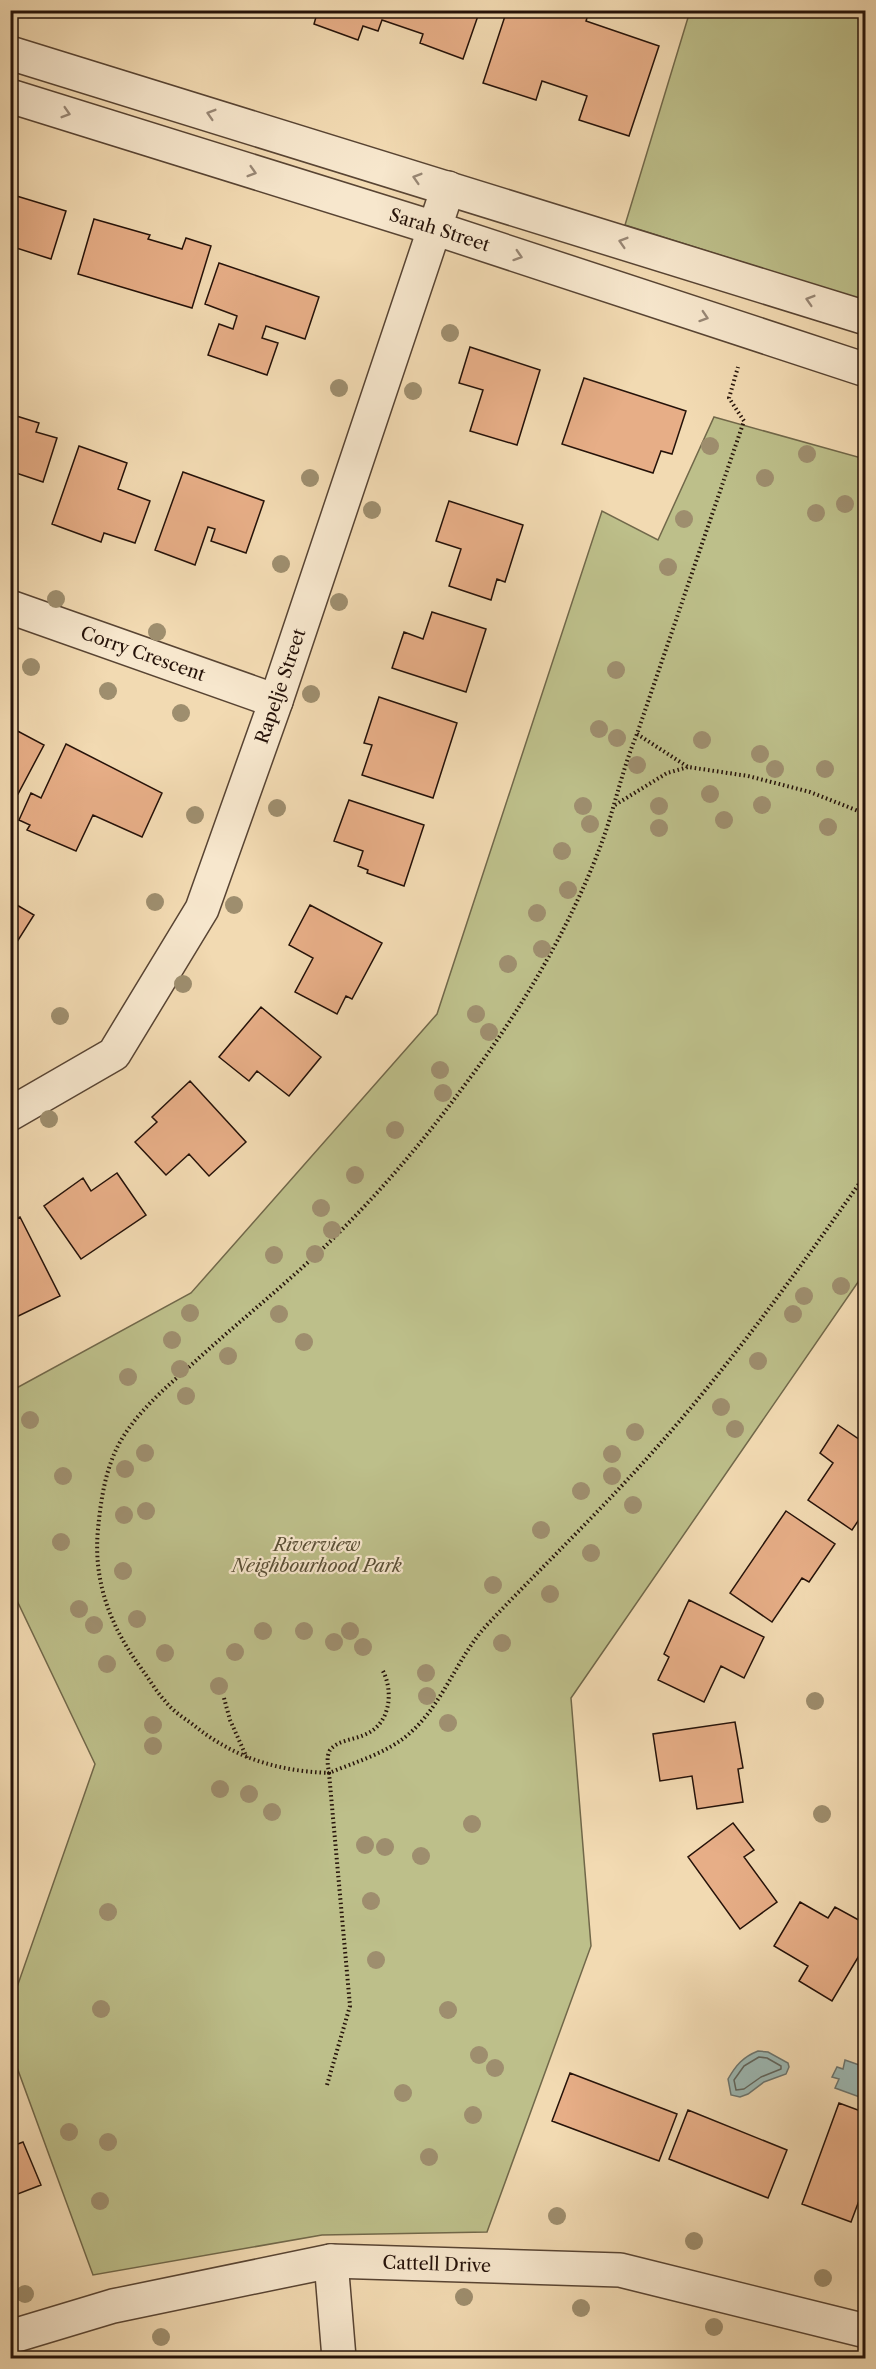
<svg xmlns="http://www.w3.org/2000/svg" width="876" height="2369" viewBox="0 0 876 2369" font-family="'Libre Caslon Text',serif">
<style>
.green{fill:#bdbf8a;stroke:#71684a;stroke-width:1.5}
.water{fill:#9db9b4;stroke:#6d7670;stroke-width:1.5}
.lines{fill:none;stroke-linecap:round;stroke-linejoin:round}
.shore{stroke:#61665e;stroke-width:1.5}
.building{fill:#e7ae87;stroke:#251209;stroke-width:1.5}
.street-casing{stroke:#584433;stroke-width:36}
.path{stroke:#251209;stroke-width:4;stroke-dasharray:1.5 3;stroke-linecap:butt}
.street{stroke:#f7e7cd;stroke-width:33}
.tree{fill:#9e8e6e}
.oneway{stroke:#988775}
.labels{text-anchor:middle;stroke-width:4.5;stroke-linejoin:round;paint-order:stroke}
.street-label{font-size:18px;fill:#251209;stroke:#f7e7cd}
.park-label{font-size:18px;font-style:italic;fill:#5a4f36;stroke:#f7e7cd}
</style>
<rect width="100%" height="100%" fill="#f2dab2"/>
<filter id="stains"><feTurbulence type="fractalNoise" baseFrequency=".00333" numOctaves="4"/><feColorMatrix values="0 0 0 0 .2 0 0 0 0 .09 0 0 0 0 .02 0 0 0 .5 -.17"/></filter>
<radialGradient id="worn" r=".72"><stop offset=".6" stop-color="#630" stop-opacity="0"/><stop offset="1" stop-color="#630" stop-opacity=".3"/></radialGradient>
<path class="green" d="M 690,11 L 865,11 L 865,301 L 625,225 Z
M 714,417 L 865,459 L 865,1272 L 571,1698 L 591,1946 L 487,2232 L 322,2235 L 93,2275 L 11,2051 L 10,2007 L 95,1764 L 11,1588 L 11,1391 L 191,1293 L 437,1014 L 602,511 L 658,540 Z"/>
<path class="water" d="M 758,2051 L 768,2052 L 788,2063 L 789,2067 L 786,2074 L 764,2082 L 748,2094 L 740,2097 L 731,2095 L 728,2079 C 736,2065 743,2057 758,2051 Z
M 845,2060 L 865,2067 L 865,2099 L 835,2088 L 839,2079 L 832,2077 L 837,2067 L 843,2069 Z"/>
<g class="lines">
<path class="shore" d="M 759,2057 L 767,2058 L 781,2066 L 781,2069 L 761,2077 L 744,2089 L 736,2090 L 734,2080 L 744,2066 Z"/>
</g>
<path class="building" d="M 318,10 L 480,10 L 463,59 L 420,43 L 423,34 L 382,20 L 378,31 L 363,26 L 358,40 L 314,24 Z
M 507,10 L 583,10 L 589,12 L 586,21 L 659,46 L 629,136 L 579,120 L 587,96 L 542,81 L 536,100 L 483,83 Z
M 10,194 L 66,211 L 51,259 L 10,246 Z
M 94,219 L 150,235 L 148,239 L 182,249 L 186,238 L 211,246 L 192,308 L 78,274 Z
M 219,263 L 319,297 L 305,339 L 266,326 L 262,338 L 278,343 L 267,375 L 208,355 L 219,324 L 233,329 L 237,316 L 205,304 Z
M 470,347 L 540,370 L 517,445 L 470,431 L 483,390 L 459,383 Z
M 584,378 L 686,411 L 672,454 L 661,451 L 653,473 L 562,444 Z
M 10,414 L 39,423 L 36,432 L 57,438 L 43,482 L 10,471 Z
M 79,446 L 127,463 L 118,489 L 150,501 L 135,543 L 104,533 L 101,542 L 52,524 Z
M 183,472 L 264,501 L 246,553 L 211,541 L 215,529 L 208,527 L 195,565 L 155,550 Z
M 449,501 L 523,525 L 505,582 L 497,579 L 491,600 L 449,586 L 461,549 L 436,541 Z
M 432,612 L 486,629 L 466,692 L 392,668 L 404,632 L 423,639 Z
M 379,697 L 457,723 L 433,798 L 362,775 L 372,745 L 364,743 Z
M 10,727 L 44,745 L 18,794 L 10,790 Z
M 66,744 L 162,793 L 142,837 L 93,815 L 76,851 L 27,830 L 30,825 L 19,820 L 31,793 L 41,798 Z
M 349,800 L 424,825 L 404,886 L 367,873 L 368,870 L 358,866 L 363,851 L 334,841 Z
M 10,901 L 34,915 L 10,953 Z
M 310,905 L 382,943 L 352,999 L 346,996 L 337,1014 L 295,992 L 313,958 L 289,945 Z
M 261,1007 L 321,1057 L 289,1096 L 257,1071 L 249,1081 L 219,1057 Z
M 190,1081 L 246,1142 L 209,1176 L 189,1154 L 166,1175 L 135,1142 L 157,1122 L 152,1117 Z
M 117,1173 L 146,1215 L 81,1259 L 44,1206 L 83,1178 L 91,1191 Z
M 20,1217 L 60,1296 L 10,1320 L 10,1222 Z
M 838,1425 L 866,1444 L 866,1509 L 852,1530 L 808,1500 L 833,1463 L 820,1453 Z
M 786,1511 L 835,1544 L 809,1582 L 802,1578 L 772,1622 L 730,1593 Z
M 689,1600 L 764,1637 L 744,1678 L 721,1666 L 704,1702 L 658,1680 L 669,1657 L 664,1654 Z
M 735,1722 L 743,1768 L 738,1769 L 743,1802 L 697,1809 L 692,1776 L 660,1781 L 653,1734 Z
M 733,1823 L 754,1850 L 744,1857 L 777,1902 L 740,1929 L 688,1857 Z
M 800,1902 L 828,1918 L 835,1907 L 866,1924 L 866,1944 L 832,2001 L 799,1981 L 808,1966 L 774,1946 Z
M 570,2073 L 677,2114 L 659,2161 L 552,2121 Z
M 839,2103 L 866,2113 L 866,2182 L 851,2222 L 802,2204 Z
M 688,2110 L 787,2150 L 768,2198 L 669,2159 Z
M 23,2142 L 41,2185 L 10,2197 L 10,2147 Z
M 10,2213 L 17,2229 L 10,2232 Z"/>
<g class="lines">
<defs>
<g id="street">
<path d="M 10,53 L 866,318"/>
<path id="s1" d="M 10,96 L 434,228 L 866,370"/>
<path id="s2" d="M 10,607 L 276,701"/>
<path id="s3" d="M 10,1114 L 114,1054 L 202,909 L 276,701 L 448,188"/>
<path d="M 331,2261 L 339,2358"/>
<path id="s4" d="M 10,2337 L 113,2306 L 331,2261 L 620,2270 L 866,2331"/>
</g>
</defs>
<use href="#street" class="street-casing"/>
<path class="path" d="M 637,734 L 688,767 L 748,776 L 810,792 L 866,814
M 615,805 L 667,773 L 688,767
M 383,1671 C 394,1693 390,1725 364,1735 C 353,1740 338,1740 330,1750 C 326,1757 328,1766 329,1773 C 276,1771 232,1757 191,1723 C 182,1717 172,1710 165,1701 C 156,1691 149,1679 141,1668 C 110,1626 93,1581 98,1529 C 101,1498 106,1464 123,1437 C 140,1410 164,1389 188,1368 C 230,1329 274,1294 316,1255 C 370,1204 420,1146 464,1086 C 519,1013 566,935 599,850 C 614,812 621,772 637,734 L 744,421 L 729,398 L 738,367
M 224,1698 L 230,1720 L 247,1758
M 327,2085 L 350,2006 L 329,1773 C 355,1762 388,1753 410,1733 C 443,1704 457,1658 486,1626 C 533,1576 582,1529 628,1479 C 716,1385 792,1279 866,1174"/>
<use href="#street" class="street"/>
</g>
<g class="tree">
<circle cx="450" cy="333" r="9"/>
<circle cx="339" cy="388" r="9"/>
<circle cx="413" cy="391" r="9"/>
<circle cx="710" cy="446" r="9"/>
<circle cx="807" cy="454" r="9"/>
<circle cx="310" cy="478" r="9"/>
<circle cx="765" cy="478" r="9"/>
<circle cx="845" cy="504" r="9"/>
<circle cx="372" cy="510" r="9"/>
<circle cx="816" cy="513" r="9"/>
<circle cx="684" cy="519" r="9"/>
<circle cx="281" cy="564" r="9"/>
<circle cx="668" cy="567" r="9"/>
<circle cx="56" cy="599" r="9"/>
<circle cx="339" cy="602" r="9"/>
<circle cx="157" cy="632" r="9"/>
<circle cx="31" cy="667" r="9"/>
<circle cx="616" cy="670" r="9"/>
<circle cx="108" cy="691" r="9"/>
<circle cx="311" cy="694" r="9"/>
<circle cx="181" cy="713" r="9"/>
<circle cx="599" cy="729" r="9"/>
<circle cx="617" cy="738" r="9"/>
<circle cx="702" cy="740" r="9"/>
<circle cx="760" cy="754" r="9"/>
<circle cx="637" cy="765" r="9"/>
<circle cx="775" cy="769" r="9"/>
<circle cx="825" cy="769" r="9"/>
<circle cx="710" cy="794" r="9"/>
<circle cx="762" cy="805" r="9"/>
<circle cx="583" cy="806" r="9"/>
<circle cx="659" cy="806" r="9"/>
<circle cx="277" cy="808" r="9"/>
<circle cx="195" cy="815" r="9"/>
<circle cx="724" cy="820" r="9"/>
<circle cx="590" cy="824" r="9"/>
<circle cx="828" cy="827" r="9"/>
<circle cx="659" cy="828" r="9"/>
<circle cx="562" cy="851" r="9"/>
<circle cx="568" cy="890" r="9"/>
<circle cx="155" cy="902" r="9"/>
<circle cx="234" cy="905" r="9"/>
<circle cx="537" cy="913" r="9"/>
<circle cx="542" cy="949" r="9"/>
<circle cx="508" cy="964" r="9"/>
<circle cx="183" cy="984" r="9"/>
<circle cx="476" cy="1014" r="9"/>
<circle cx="60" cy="1016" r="9"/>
<circle cx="489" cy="1032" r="9"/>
<circle cx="440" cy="1070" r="9"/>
<circle cx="443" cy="1093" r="9"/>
<circle cx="49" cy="1119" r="9"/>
<circle cx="395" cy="1130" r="9"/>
<circle cx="355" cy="1175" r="9"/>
<circle cx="321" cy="1208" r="9"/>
<circle cx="332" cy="1230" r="9"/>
<circle cx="315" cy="1254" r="9"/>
<circle cx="274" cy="1255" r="9"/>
<circle cx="841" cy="1286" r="9"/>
<circle cx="804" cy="1296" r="9"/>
<circle cx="190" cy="1313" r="9"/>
<circle cx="279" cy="1314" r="9"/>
<circle cx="793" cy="1314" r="9"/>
<circle cx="172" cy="1340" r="9"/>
<circle cx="304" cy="1342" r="9"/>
<circle cx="228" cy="1356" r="9"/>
<circle cx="758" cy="1361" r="9"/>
<circle cx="180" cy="1369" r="9"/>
<circle cx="128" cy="1377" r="9"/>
<circle cx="186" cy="1396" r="9"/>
<circle cx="721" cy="1407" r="9"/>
<circle cx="30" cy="1420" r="9"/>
<circle cx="735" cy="1429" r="9"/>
<circle cx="635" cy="1432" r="9"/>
<circle cx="145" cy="1453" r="9"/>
<circle cx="612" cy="1454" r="9"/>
<circle cx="125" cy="1469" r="9"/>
<circle cx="63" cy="1476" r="9"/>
<circle cx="612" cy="1476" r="9"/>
<circle cx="581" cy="1491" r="9"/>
<circle cx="633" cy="1505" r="9"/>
<circle cx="146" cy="1511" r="9"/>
<circle cx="124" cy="1515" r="9"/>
<circle cx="541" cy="1530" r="9"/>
<circle cx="61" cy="1542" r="9"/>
<circle cx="591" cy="1553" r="9"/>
<circle cx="123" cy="1571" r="9"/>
<circle cx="493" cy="1585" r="9"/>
<circle cx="550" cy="1594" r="9"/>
<circle cx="79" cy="1609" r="9"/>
<circle cx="137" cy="1619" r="9"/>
<circle cx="94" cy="1625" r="9"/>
<circle cx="263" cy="1631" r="9"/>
<circle cx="304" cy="1631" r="9"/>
<circle cx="350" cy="1631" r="9"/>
<circle cx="334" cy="1642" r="9"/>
<circle cx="502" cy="1643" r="9"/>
<circle cx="363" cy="1647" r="9"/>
<circle cx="235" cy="1652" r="9"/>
<circle cx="165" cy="1653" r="9"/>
<circle cx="107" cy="1664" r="9"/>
<circle cx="426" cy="1673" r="9"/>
<circle cx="219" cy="1686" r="9"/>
<circle cx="427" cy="1696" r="9"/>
<circle cx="815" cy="1701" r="9"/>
<circle cx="448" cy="1723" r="9"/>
<circle cx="153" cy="1725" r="9"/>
<circle cx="153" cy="1746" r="9"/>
<circle cx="220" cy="1789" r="9"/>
<circle cx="249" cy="1794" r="9"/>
<circle cx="272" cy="1812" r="9"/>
<circle cx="822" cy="1814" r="9"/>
<circle cx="472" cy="1824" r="9"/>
<circle cx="365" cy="1845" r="9"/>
<circle cx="385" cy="1847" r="9"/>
<circle cx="421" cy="1856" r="9"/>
<circle cx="371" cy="1901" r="9"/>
<circle cx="108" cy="1912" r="9"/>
<circle cx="376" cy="1960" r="9"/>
<circle cx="101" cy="2009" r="9"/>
<circle cx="448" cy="2010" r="9"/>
<circle cx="479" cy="2055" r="9"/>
<circle cx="495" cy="2068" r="9"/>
<circle cx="403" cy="2093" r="9"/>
<circle cx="473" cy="2115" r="9"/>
<circle cx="69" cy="2132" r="9"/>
<circle cx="108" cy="2142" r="9"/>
<circle cx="429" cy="2157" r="9"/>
<circle cx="100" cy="2201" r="9"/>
<circle cx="557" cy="2216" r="9"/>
<circle cx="694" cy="2241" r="9"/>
<circle cx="823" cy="2278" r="9"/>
<circle cx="25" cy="2294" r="9"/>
<circle cx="464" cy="2297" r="9"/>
<circle cx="581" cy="2308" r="9"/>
<circle cx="714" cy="2327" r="9"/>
<circle cx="161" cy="2337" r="9"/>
</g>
<defs><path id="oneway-chevron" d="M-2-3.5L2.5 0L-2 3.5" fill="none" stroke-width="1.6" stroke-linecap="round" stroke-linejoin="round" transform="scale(1.5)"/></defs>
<g class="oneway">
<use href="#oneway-chevron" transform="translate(66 113) rotate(17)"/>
<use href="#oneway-chevron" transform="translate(211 114) rotate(-163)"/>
<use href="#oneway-chevron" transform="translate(252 172) rotate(17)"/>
<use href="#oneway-chevron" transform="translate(417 178) rotate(-163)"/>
<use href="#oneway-chevron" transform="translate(623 242) rotate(-163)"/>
<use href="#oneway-chevron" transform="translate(518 256) rotate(18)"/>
<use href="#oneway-chevron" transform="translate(810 300) rotate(-163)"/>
<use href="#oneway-chevron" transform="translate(704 317) rotate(18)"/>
</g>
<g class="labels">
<g class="street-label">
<text dy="6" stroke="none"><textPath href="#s1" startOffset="450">Sarah Street</textPath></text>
<text dy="6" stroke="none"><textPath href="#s2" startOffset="141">Corry Crescent</textPath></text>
<text dy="6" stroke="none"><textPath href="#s3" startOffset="526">Rapelje Street</textPath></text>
<text dy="6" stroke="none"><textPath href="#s4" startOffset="436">Cattell Drive</textPath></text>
</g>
<g class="park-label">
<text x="317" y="1551">Riverview<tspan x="317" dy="21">Neighbourhood Park</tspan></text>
</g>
</g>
<rect width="876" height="2369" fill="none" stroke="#f2dab2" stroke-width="36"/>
<rect x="12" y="12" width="852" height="2345" fill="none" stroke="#251209" stroke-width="3"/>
<rect x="18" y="18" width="840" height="2333" fill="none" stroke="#251209" stroke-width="1.5"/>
<rect width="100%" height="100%" filter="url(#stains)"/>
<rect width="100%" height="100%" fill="url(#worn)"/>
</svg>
